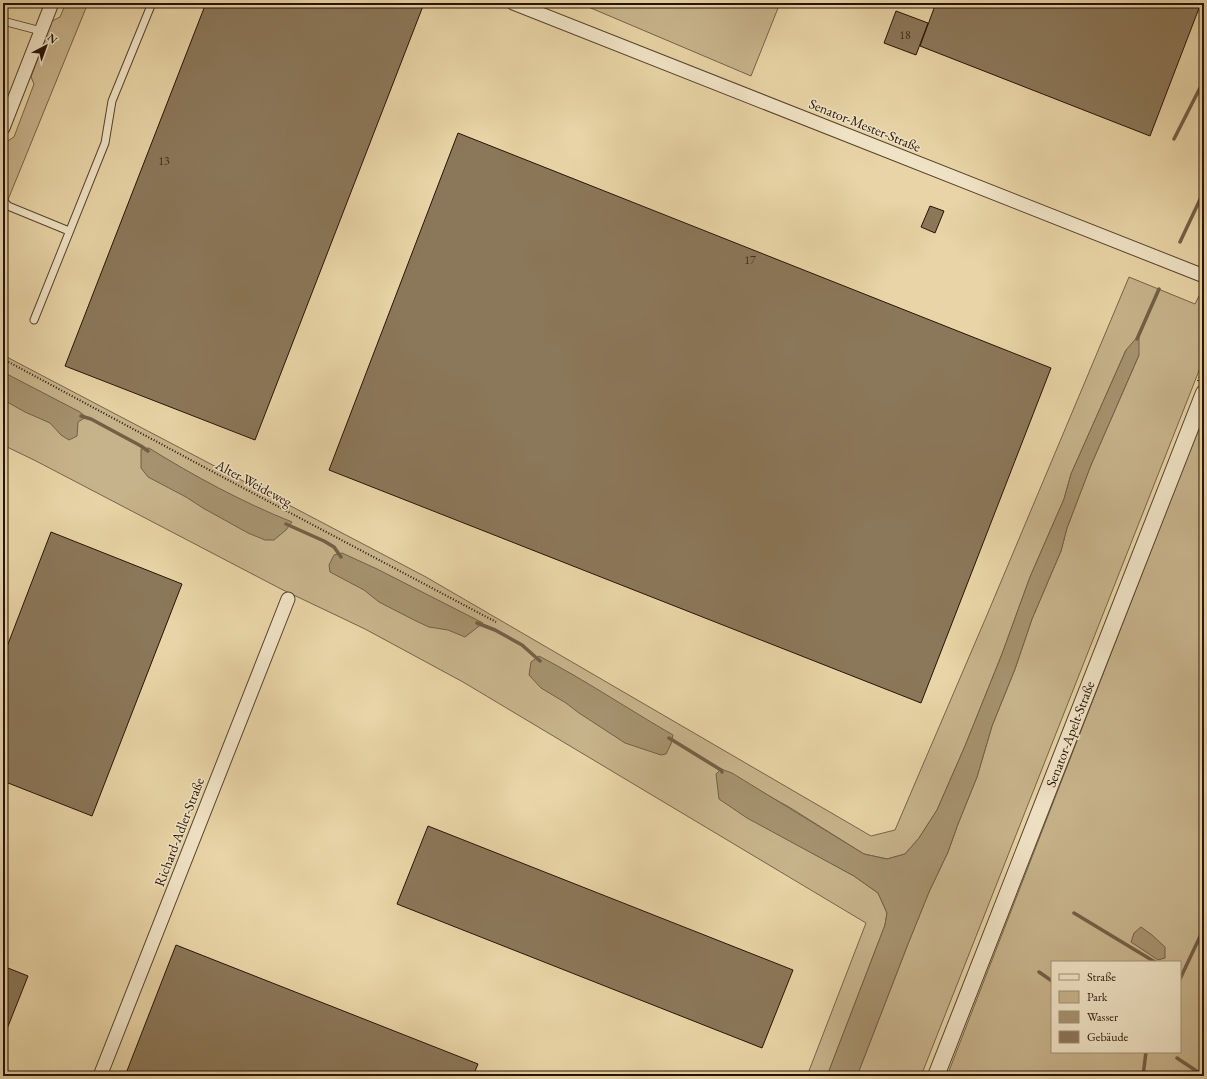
<svg xmlns="http://www.w3.org/2000/svg" width="1207" height="1079" viewBox="0 0 1207 1079" font-family="'EB Garamond',serif">
<style>
.green{fill:#c7b38b;stroke:#776348;fill-rule:evenodd}
.water{fill:#a6926f;stroke:#735f45}
.lines{fill:none;stroke-linecap:round;stroke-linejoin:round}
.stream{stroke:#735f45;stroke-width:3.5}
.building{fill:#8b7759;stroke:#271305}
.service-casing{stroke:#57432d;stroke-width:9}
.minor-casing{stroke:#57432d;stroke-width:15}
.tertiary-casing{stroke:#57432d;stroke-width:18}
.path{stroke:#271305;stroke-width:2;stroke-dasharray:1 2;stroke-linecap:butt}
.service{stroke:#f0e3c5;stroke-width:7}
.minor{stroke:#f0e3c5;stroke-width:13}
.tertiary{stroke:#f0e3c5;stroke-width:16}
.labels{text-anchor:middle;stroke-width:3;stroke-linejoin:round;paint-order:stroke}
.number-label{font-size:12px;fill:#402c1a}
.street-label{font-size:14px;fill:#271305;stroke:#f0e3c5}
</style>
<rect width="100%" height="100%" fill="#e8d4a6"/>
<filter id="stains"><feTurbulence type="fractalNoise" baseFrequency=".005" numOctaves="4"/><feColorMatrix values="0 0 0 0 .2 0 0 0 0 .09 0 0 0 0 .02 0 0 0 .5 -.17"/></filter>
<radialGradient id="worn" r=".72"><stop offset=".6" stop-color="#630" stop-opacity="0"/><stop offset="1" stop-color="#630" stop-opacity=".3"/></radialGradient>
<path class="green" d="M 66,3 L 88,3 L 3,212 L 3,149 L 6,142 L 14,137 L 34,84 L 31,77 L 52,21 L 60,17 Z
M 579,3 L 780,3 L 751,76 Z
M 1129,277 L 1195,304 L 1204,286 L 1204,358 L 921,1076 L 857,1076 L 908,944 L 929,892 L 948,852 L 958,824 L 977,777 L 992,726 L 1015,669 L 1032,619 L 1061,551 L 1067,528 L 1091,465 L 1139,355 L 1126,350 L 1071,474 L 1064,499 L 1030,577 L 1002,654 L 965,746 L 937,810 L 919,838 L 905,854 L 887,859 L 864,854 L 789,807 L 749,785 L 796,844 L 854,876 L 878,893 L 887,913 L 885,925 L 827,1076 L 807,1076 L 866,923 L 463,682 L 365,629 L 281,589 L 36,461 L 3,445 L 3,355 L 426,577 L 871,836 L 895,830 L 987,615 Z
M 1204,414 L 1204,1076 L 947,1076 ZM 1052,962 L 1180,962 L 1180,1052 L 1052,1052 Z"/>
<path class="water" d="M 1139,335 L 1139,355 L 1091,465 L 1067,528 L 1061,551 L 1032,619 L 1015,669 L 992,726 L 977,777 L 958,824 L 948,852 L 929,892 L 908,944 L 857,1076 L 827,1076 L 885,925 L 887,913 L 878,893 L 854,876 L 747,818 L 719,799 L 716,774 L 721,769 L 732,773 L 864,854 L 887,859 L 905,854 L 919,838 L 937,810 L 965,746 L 1002,654 L 1030,577 L 1064,499 L 1071,474 L 1126,350 Z
M 3,372 L 80,412 L 86,417 L 78,422 L 77,436 L 69,440 L 61,435 L 50,423 L 25,412 L 9,403 L 3,402 Z
M 149,448 C 194,476 242,502 292,522 L 286,530 L 274,540 L 265,540 L 248,533 L 203,508 L 186,497 L 148,477 L 141,468 L 141,449 Z
M 342,553 L 377,569 L 483,623 L 465,637 L 448,630 L 429,627 L 416,621 L 379,602 L 364,590 L 330,572 L 329,565 L 334,555 Z
M 539,656 C 585,680 628,709 673,735 L 671,744 L 666,754 L 661,755 L 625,743 L 579,713 L 566,703 L 541,688 L 529,675 L 531,662 Z
M 1141,927 L 1152,935 L 1165,947 L 1165,958 L 1158,960 L 1131,942 L 1134,933 Z"/>
<g class="lines">
<path class="stream" d="M 1174,139 L 1204,80
M 1180,242 L 1204,191
M 1137,339 L 1159,289
M 81,416 L 91,419 L 141,446 L 148,451
M 286,524 L 324,541 L 334,547 L 341,557
M 477,623 L 495,630 L 522,645 L 540,661
M 669,738 L 721,770 L 722,772
M 1074,913 L 1155,962
M 1039,972 L 1052,981
M 1180,979 L 1204,928
M 1177,1058 L 1204,1076
M 1143,1076 L 1146,1052"/>
</g>
<path class="building" d="M 206,3 L 414,3 L 423,6 L 255,440 L 65,366 Z
M 936,3 L 1201,3 L 1150,136 L 920,46 Z
M 896,11 L 928,23 L 916,55 L 884,43 Z
M 458,133 L 1051,368 L 921,703 L 329,470 Z
M 930,206 L 944,211 L 935,233 L 921,227 Z
M 51,532 L 182,584 L 92,816 L 3,781 L 3,657 Z
M 428,826 L 793,970 L 762,1048 L 397,904 Z
M 176,945 L 478,1064 L 473,1076 L 125,1076 Z
M 3,966 L 28,976 L 3,1039 Z"/>
<g class="lines">
<defs>
<path id="service" d="M 3,21 L 41,31
M 3,200 L 8,206 L 3,207
M 8,206 L 69,231
M 34,320 L 105,143 L 112,101 L 152,3"/>
<path id="minor" d="M 513,3 L 1204,276
M 3,128 L 52,3
M 100,1076 L 288,599"/>
<path id="tertiary" d="M 936,1076 L 1204,393"/>
</defs>
<use href="#service" class="service-casing"/>
<use href="#minor" class="minor-casing"/>
<use href="#tertiary" class="tertiary-casing"/>
<path class="path" d="M 3,359 L 215,473 L 496,622
M 1198,381 L 1204,365"/>
<use href="#service" class="service"/>
<use href="#minor" class="minor"/>
<use href="#tertiary" class="tertiary"/>
</g>
<g class="labels">
<g class="number-label">
<text x="905" y="39">18</text>
<text x="164" y="165">13</text>
<text x="750" y="264">17</text>
</g>
<g class="street-label">
<text transform="translate(865 125) rotate(22)" y="5">Senator-Mester-Straße</text>
<text transform="translate(254 483) rotate(28)" y="5">Alter Weideweg</text>
<text transform="translate(1070 734) rotate(-69)" y="5">Senator-Apelt-Straße</text>
<text transform="translate(179 832) rotate(-69)" y="5">Richard-Adler-Straße</text>
</g>
</g>
<rect width="1207" height="1079" fill="none" stroke="#e8d4a6" stroke-width="16"/>
<rect x="4" y="4" width="1199" height="1071" fill="none" stroke="#271305" stroke-width="2"/>
<rect x="8" y="8" width="1191" height="1063" fill="none" stroke="#271305"/>
<rect x="1051" y="961" width="130" height="92" fill="#f0e3c5" stroke="#a09078"/>
<rect x="1059" y="974" width="20" height="6" fill="#f0e3c5" stroke="#a09078"/>
<text x="1087" y="981" font-size="12" fill="#271305">Straße</text>
<rect x="1059" y="991" width="20" height="12" fill="#c7b38b" stroke="#a09078"/>
<text x="1087" y="1001" font-size="12" fill="#271305">Park</text>
<rect x="1059" y="1011" width="20" height="12" fill="#a6926f" stroke="#a09078"/>
<text x="1087" y="1021" font-size="12" fill="#271305">Wasser</text>
<rect x="1059" y="1031" width="20" height="12" fill="#8b7759" stroke="#a09078"/>
<text x="1087" y="1041" font-size="12" fill="#271305">Gebäude</text>
<g transform="translate(46 46) rotate(41)" stroke="#f0e3c5" stroke-width="3" paint-order="stroke">
<path d="M0-3L7 15L0 10L-7 15Z" fill="#271305"/>
<text y="-6" font-size="11" font-weight="bold" text-anchor="middle" fill="#271305">N</text>
</g>
<rect width="100%" height="100%" filter="url(#stains)"/>
<rect width="100%" height="100%" fill="url(#worn)"/>
</svg>
